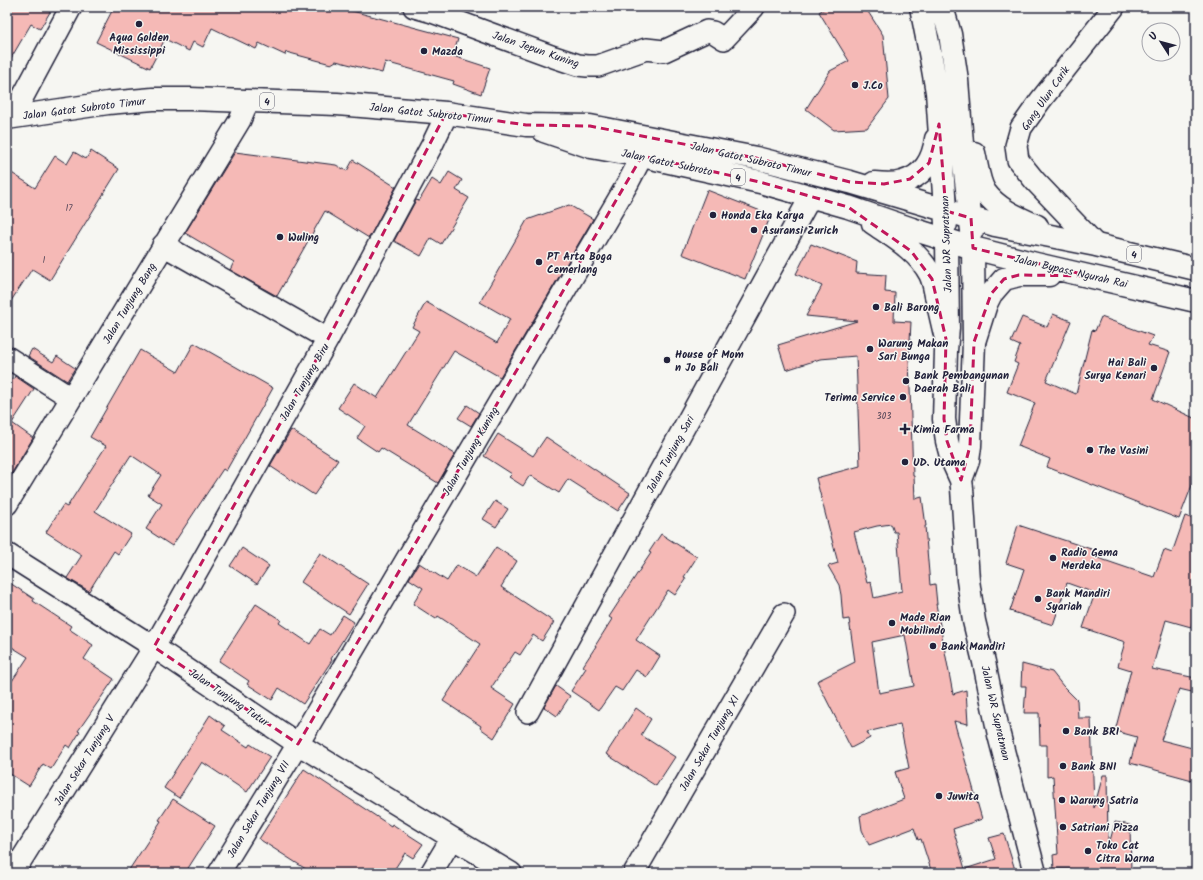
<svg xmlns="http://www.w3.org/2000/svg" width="1203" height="880" viewBox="0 0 1203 880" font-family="Kalam,sans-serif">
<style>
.building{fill:#f5b9b6;stroke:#22223b;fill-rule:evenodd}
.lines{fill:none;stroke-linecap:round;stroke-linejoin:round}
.minor-casing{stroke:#22223b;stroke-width:24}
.major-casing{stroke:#22223b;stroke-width:25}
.highway-casing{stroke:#22223b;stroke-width:25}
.minor{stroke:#f6f6f2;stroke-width:21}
.major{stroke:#f6f6f2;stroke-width:22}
.highway{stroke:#f6f6f2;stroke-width:22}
.marked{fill:none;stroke:#c2185b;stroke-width:3;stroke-dasharray:8 5;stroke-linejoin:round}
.poi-dot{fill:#22223b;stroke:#f6f6f2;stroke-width:1.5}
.labels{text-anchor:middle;stroke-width:3;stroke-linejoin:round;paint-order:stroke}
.number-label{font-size:9px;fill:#57485a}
.shield{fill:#f6f6f2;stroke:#626272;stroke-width:1}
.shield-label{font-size:10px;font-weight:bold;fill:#22223b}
.poi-label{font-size:11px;font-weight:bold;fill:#22223b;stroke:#f6f6f2;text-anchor:start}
.street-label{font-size:11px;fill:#22223b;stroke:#f6f6f2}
</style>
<rect width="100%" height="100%" fill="#f6f6f2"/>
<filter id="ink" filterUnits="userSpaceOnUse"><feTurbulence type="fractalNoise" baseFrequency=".025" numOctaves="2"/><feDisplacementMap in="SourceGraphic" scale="8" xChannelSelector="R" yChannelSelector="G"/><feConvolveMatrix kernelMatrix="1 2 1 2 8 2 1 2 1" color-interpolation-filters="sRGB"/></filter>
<g filter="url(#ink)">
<path class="building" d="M 7,7 L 53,7 L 40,29 L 31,24 L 7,65 Z
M 114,7 L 261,7 L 273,12 L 275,7 L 337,7 L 458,39 L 453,56 L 490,68 L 481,94 L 453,84 L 454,81 L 385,62 L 382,73 L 336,61 L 331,64 L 286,52 L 285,55 L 259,43 L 256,49 L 212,28 L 203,47 L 193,42 L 189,51 L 165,39 L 150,68 L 96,42 Z
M 827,7 L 865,7 L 883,35 L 889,99 L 867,128 L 834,130 L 806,109 L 830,71 L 849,61 L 819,12 Z
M 91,151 L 119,169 L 50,280 L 32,269 L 7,307 L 7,170 L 35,188 L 55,156 L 67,164 L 74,152 L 86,159 Z
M 235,152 L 336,165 L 347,171 L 353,160 L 396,187 L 369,238 L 325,211 L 277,296 L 230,270 L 234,262 L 185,233 Z
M 449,172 L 462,180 L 456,190 L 469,198 L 441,244 L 431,238 L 421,256 L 394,241 L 416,200 L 419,201 L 432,179 L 441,185 Z
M 707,190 L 771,215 L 745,279 L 682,254 Z
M 569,205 L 593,219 L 500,377 L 454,351 L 408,425 L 455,454 L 438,483 L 381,448 L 378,452 L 357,438 L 365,426 L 338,408 L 354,383 L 377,398 L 419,331 L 412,327 L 426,302 L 497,343 L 510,319 L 480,302 L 527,220 Z
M 811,244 L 857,262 L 856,273 L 886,275 L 885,292 L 895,293 L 894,321 L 911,322 L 909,359 L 913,476 L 914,476 L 915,499 L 922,497 L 926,526 L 925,526 L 930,585 L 935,584 L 937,604 L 936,604 L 953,694 L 966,690 L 968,724 L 954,721 L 982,819 L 953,829 L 965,869 L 996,859 L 989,838 L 1004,834 L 1016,873 L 932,873 L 921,839 L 918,840 L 914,828 L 869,845 L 862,830 L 860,816 L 904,799 L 895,772 L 909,768 L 900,724 L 867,732 L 870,738 L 851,748 L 817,681 L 855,662 L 849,619 L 843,620 L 841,595 L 839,585 L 828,566 L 838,563 L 816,478 L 860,466 L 856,356 L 820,359 L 786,370 L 778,345 L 857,321 L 806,316 L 822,286 L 796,274 ZM 891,524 L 894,532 L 897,532 L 902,591 L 874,598 L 871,582 L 867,583 L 854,532 L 877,526 ZM 905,635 L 914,686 L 879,693 L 872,642 Z
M 1053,314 L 1071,321 L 1046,381 L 1076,394 L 1092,330 L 1095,331 L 1101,317 L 1153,336 L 1148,345 L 1170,352 L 1153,399 L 1196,419 L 1196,475 L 1179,519 L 1047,467 L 1050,459 L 1018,446 L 1035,403 L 1007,392 L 1018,364 L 1014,362 L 1020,346 L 1011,342 L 1022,317 L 1047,327 Z
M 194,343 L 273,388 L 226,471 L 223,469 L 172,546 L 146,529 L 162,504 L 148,495 L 161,475 L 131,455 L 95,511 L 131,534 L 118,554 L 114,551 L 89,591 L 67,578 L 82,555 L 46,532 L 63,505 L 67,507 L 106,446 L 90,437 L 140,350 L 178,372 Z
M 32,349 L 53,362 L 57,356 L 75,368 L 67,381 L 28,356 Z
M 7,376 L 13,380 L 15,376 L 34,389 L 12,423 L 33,438 L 7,481 Z
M 467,405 L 479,413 L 471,426 L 458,418 Z
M 291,430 L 338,460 L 314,495 L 270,466 Z
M 498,434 L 533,456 L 546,437 L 630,493 L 618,511 L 568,479 L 559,493 L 530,475 L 523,486 L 509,477 L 512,474 L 484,456 Z
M 495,501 L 508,509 L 496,527 L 483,519 Z
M 1185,516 L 1196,520 L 1196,610 L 1191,627 L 1166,620 L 1152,669 L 1196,678 L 1196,693 L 1179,689 L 1161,740 L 1196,749 L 1196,781 L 1130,763 L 1137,737 L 1115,731 L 1131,670 L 1118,666 L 1125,642 L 1083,628 L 1095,593 L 1067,583 L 1053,625 L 1010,611 L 1024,569 L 1006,563 L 1018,525 L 1100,552 L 1098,558 L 1154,577 L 1164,550 L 1172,553 Z
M 661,534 L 697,557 L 684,577 L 686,578 L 675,595 L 668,590 L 636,640 L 660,656 L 647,677 L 636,670 L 622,691 L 615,687 L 599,710 L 571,691 L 586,668 L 583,666 L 596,646 L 595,646 L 612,619 L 609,617 L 639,571 L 651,553 L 649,552 Z
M 496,547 L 517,561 L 501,587 L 554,622 L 542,641 L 533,635 L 520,655 L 515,652 L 491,688 L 515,704 L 494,738 L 480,728 L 481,726 L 443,701 L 480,644 L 438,616 L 436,619 L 413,604 L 423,588 L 409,579 L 419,563 L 447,581 L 457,565 L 476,577 Z
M 242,548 L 269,566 L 257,584 L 230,566 Z
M 320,553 L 368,584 L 349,614 L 301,582 Z
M 7,581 L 34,599 L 33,601 L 71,626 L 69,629 L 93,645 L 84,659 L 114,679 L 78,731 L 80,732 L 70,748 L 66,745 L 51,769 L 43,764 L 29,786 L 7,772 L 7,678 L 12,681 L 28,657 L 7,644 Z
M 256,604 L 281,620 L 279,623 L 310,644 L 320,629 L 330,635 L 343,615 L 354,622 L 331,659 L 332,660 L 303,704 L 279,688 L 272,700 L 247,684 L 249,681 L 219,661 Z
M 1022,664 L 1052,672 L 1063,686 L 1077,700 L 1078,718 L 1091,718 L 1094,808 L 1103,775 L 1107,775 L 1108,841 L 1110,841 L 1115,822 L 1130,825 L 1131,873 L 1072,873 L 1072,869 L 1054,869 L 1053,855 L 1058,854 L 1053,776 L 1047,777 L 1047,745 L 1040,745 L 1039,713 L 1024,713 L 1026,686 L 1021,686 Z
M 556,686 L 570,696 L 557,716 L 544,707 Z
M 636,708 L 651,719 L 641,735 L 675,757 L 656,786 L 606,754 Z
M 210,715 L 225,726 L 222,730 L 248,747 L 250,744 L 270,757 L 247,792 L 202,762 L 179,798 L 164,788 Z
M 304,769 L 391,826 L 392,824 L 423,844 L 413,858 L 405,853 L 392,873 L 312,873 L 259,839 Z
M 173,799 L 215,826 L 185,873 L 127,873 L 161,821 L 159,820 Z"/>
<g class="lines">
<defs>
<path id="minor" d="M 414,7 L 432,12 L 554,57 L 578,65 L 587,66 L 598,66 L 646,49 L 664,51 L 707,31 L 713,32 L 724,39 L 754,7
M 12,117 L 71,7
M 163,245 L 328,339
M 1096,245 L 1035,181 L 1018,160 L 1016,146 L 1021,128 L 1040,101 L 1114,7
M 7,357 L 71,398
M 7,504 L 240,120 L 248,101
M 7,554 L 154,647 L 298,744 L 452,838 L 511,873
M 528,712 L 811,196
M 13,873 L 154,647 L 328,339 L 432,145 L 443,122 L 446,113
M 219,873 L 298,744 L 628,183 L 642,156
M 431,873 L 452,838
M 634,873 L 784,614"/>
<path id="major" d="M 947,239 L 948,328 L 946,351 L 944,419 L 947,441 L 952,460 L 961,480 L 962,488 L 968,580 L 974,621 L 984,662 L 999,735 L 1035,873
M 961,480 L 968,461 L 970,446 L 974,342 L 973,248"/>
<path id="highway" d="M 921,7 L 931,58 L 937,92 L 946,224
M 942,7 L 950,34 L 957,80 L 963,156 L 972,231
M 7,118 L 108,103 L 153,99 L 190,99 L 337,104 L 446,113 L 526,125 L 590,126 L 756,158 L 850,182 L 995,225 L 1096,245 L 1196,269
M 544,131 L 591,147 L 642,156 L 760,182 L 848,207 L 912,229 L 973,248 L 1036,264 L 1196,301
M 974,153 C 977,165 978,181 985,192 C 997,209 1019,218 1037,226
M 874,183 C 883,184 893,185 902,182 C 924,176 933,160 936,139
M 873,223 C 893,237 918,251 930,274 C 934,282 935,292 937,300 C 940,313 943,326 946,339
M 974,342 L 986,304 L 991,294 L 1004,279 L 1019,275 L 1049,275"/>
</defs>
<use href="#minor" class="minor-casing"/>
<use href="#major" class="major-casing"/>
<use href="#highway" class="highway-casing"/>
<use href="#minor" class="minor"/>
<use href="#major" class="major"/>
<use href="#highway" class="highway"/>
</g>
</g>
<path class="marked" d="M 446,113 L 526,125 L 590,126 L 756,158 L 850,182 L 884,184 L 910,179 L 929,163 L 939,124 L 946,211 L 971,218 L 973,248 L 1090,276 L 1019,275 L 1004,279 L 991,294 L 974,342 L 970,446 L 961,480 L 947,441 L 944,419 L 946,339 L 932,279 L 911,251 L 848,207 L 760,182 L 642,156 L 298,744 L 154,647 L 328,339 Z"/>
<g class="poi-dot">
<circle cx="139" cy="24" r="4"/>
<circle cx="424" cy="51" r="4"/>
<circle cx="855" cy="85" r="4"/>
<circle cx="713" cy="215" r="4"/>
<circle cx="754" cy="230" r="4"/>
<circle cx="280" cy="237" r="4"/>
<circle cx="539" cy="262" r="4"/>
<circle cx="876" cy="307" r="4"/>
<circle cx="870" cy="349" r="4"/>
<circle cx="667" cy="360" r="4"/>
<circle cx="1154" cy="368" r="4"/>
<circle cx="906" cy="381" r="4"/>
<circle cx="903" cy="397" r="4"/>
<path d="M903 423h4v4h4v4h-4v4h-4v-4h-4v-4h4z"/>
<circle cx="1090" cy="450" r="4"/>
<circle cx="905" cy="462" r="4"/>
<circle cx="1053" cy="558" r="4"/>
<circle cx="1038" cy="599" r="4"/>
<circle cx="892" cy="623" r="4"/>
<circle cx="933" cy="646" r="4"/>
<circle cx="1066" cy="731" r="4"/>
<circle cx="1063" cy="766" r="4"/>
<circle cx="939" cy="796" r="4"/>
<circle cx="1062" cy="800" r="4"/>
<circle cx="1063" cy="827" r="4"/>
<circle cx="1088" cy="851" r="4"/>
</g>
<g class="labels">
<g class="number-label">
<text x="69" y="211">17</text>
<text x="44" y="263">1</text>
<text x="884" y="419">303</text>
</g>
<g class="shield">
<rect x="260" y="93" width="14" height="16" rx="3"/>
<rect x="731" y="169" width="14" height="16" rx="3"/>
<rect x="1127" y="246" width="14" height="16" rx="3"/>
</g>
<g class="shield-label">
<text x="267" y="105">4</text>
<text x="738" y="181">4</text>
<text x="1134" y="258">4</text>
</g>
<g class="poi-label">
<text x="139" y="41" text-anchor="middle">Aqua Golden<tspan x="139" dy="13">Mississippi</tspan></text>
<text x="432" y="55">Mazda</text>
<text x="863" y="89">J.Co</text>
<text x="721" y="219">Honda Eka Karya</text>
<text x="762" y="234">Asuransi Zurich</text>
<text x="288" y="241">Wuling</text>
<text x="547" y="260">PT Arta Boga<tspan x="547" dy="13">Cemerlang</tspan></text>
<text x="884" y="311">Bali Barong</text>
<text x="878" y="347">Warung Makan<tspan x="878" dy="13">Sari Bunga</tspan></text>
<text x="675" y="358">House of Mom<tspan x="675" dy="13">n Jo Bali</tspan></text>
<text x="1146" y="366" text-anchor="end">Hai Bali<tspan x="1146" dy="13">Surya Kenari</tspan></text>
<text x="914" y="379">Bank Pembangunan<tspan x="914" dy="13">Daerah Bali</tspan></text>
<text x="895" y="401" text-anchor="end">Terima Service</text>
<text x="913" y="433">Kimia Farma</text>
<text x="1098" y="454">The Vasini</text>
<text x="913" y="466">UD. Utama</text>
<text x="1061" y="556">Radio Gema<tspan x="1061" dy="13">Merdeka</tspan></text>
<text x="1046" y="597">Bank Mandiri<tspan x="1046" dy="13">Syariah</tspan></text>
<text x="900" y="621">Made Rian<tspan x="900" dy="13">Mobilindo</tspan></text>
<text x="941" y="650">Bank Mandiri</text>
<text x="1074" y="735">Bank BRI</text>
<text x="1071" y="770">Bank BNI</text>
<text x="947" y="800">Juwita</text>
<text x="1070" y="804">Warung Satria</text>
<text x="1071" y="831">Satriani Pizza</text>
<text x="1096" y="849">Toko Cat<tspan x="1096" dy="13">Citra Warna</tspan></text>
</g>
<g class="street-label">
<text transform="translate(536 49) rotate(19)" y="4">Jalan Jepun Kuning</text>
<text transform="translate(1045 98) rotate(-55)" y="4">Gang Ulun Carik</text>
<text transform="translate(84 108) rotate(-7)" y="4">Jalan Gatot Subroto Timur</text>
<text transform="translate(431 113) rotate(6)" y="4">Jalan Gatot Subroto Timur</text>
<text transform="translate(751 159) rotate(13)" y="4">Jalan Gatot Subroto Timur</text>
<text transform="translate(667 162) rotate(12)" y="4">Jalan Gatot Subroto</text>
<text transform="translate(946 244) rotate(-92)" y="4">Jalan WR Supratman</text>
<text transform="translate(1071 271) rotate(13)" y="4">Jalan Bypass Ngurah Rai</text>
<text transform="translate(129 303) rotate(-59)" y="4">Jalan Tunjung Bang</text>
<text transform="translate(304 382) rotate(-60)" y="4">Jalan Tunjung Biru</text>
<text transform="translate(470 451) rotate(-60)" y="4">Jalan Tunjung Kuning</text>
<text transform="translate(670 454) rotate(-61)" y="4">Jalan Tunjung Sari</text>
<text transform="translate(229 697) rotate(34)" y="4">Jalan Tunjung Tutur</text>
<text transform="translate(996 713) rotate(77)" y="4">Jalan WR Supratman</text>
<text transform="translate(709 743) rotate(-60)" y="4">Jalan Sekar Tunjung XI</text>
<text transform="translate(84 760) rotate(-58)" y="4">Jalan Sekar Tunjung V</text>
<text transform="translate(258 809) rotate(-59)" y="4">Jalan Sekar Tunjung VII</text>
</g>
</g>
<rect width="1203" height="880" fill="none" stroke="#f6f6f2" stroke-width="24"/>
<rect x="12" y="12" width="1179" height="856" fill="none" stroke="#22223b" stroke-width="1.5" filter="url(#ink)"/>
<g transform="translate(1161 42) rotate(306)"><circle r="19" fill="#f6f6f2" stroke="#a1a1a9"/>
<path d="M0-3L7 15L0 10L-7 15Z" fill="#22223b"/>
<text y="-6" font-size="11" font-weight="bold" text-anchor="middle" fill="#22223b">U</text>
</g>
</svg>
